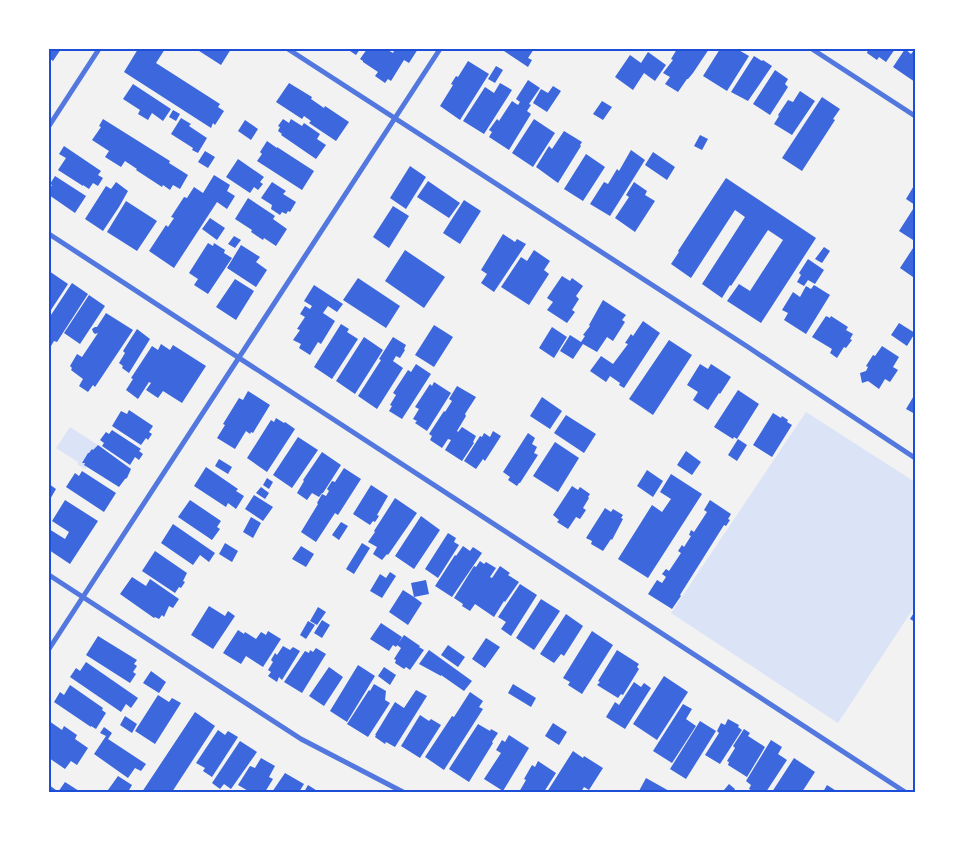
<svg xmlns="http://www.w3.org/2000/svg" width="964" height="841" viewBox="0 0 964 841" font-family="Lato,sans-serif">
<style>
.green{fill:#dbe4f7}
.building{fill:#3d67dc}
.lines{fill:none;stroke-linecap:round;stroke-linejoin:round}
.minor{stroke:#5277de;stroke-width:5}
.neatline{fill:none;stroke:#1d4ed8;stroke-width:2}
</style>
<rect width="100%" height="100%" fill="#f2f2f2"/>
<path class="green" d="M 806,412 L 915,482 L 915,606 L 838,723 L 671,613 Z
M 70,427 L 98,445 L 83,463 L 85,463 L 84,465 L 87,467 L 86,469 L 78,465 L 78,462 L 56,448 Z"/>
<path class="building" d="M 49,49 L 61,49 L 53,61 L 49,58 Z
M 138,49 L 165,49 L 156,63 L 220,104 L 218,107 L 224,111 L 215,125 L 213,123 L 211,128 L 124,72 Z
M 196,49 L 231,49 L 221,65 Z
M 347,49 L 360,49 L 356,55 Z
M 367,49 L 386,49 L 393,53 L 395,49 L 418,49 L 409,63 L 404,60 L 391,81 L 388,79 L 385,83 L 375,76 L 378,72 L 363,62 L 363,61 L 360,59 Z
M 501,49 L 534,49 L 528,58 L 532,60 L 528,67 Z
M 677,49 L 709,49 L 693,73 L 688,79 L 687,79 L 678,92 L 665,84 L 670,77 L 663,73 L 673,60 L 671,59 Z
M 720,49 L 737,49 L 749,56 L 727,91 L 703,76 Z
M 866,49 L 895,49 L 886,62 L 879,57 L 877,60 L 867,53 L 868,50 Z
M 905,49 L 911,54 L 915,49 L 915,82 L 893,67 Z
M 648,52 L 666,65 L 655,81 L 644,73 L 633,90 L 615,77 L 630,55 L 641,63 Z
M 754,56 L 762,61 L 763,60 L 772,66 L 748,101 L 731,92 Z
M 468,61 L 489,74 L 460,120 L 440,106 L 453,85 L 451,84 L 456,76 L 458,77 Z
M 496,66 L 503,70 L 495,83 L 488,79 Z
M 775,70 L 788,79 L 785,84 L 788,87 L 770,115 L 753,104 Z
M 528,80 L 540,88 L 529,104 L 531,105 L 527,111 L 531,114 L 509,150 L 489,137 L 492,132 L 489,130 L 497,119 L 499,121 L 512,101 L 518,105 L 520,102 L 516,99 Z
M 289,83 L 312,97 L 311,99 L 324,108 L 325,106 L 349,122 L 336,141 L 309,123 L 311,121 L 304,116 L 302,119 L 276,102 Z
M 500,83 L 512,90 L 484,134 L 463,121 L 485,87 L 494,93 Z
M 133,84 L 171,109 L 163,121 L 152,113 L 148,120 L 138,114 L 140,110 L 123,99 Z
M 553,86 L 561,91 L 547,112 L 533,103 L 541,89 L 548,93 Z
M 800,91 L 815,101 L 792,135 L 774,124 L 779,116 L 778,115 L 788,100 L 793,102 Z
M 822,97 L 840,109 L 833,119 L 835,120 L 802,171 L 782,158 Z
M 602,101 L 612,107 L 603,120 L 593,114 Z
M 173,110 L 180,114 L 176,121 L 169,117 Z
M 181,118 L 191,124 L 189,126 L 207,138 L 198,153 L 192,150 L 193,148 L 171,134 Z
M 103,119 L 170,161 L 169,163 L 188,175 L 180,189 L 173,185 L 170,190 L 163,185 L 162,187 L 136,170 L 137,169 L 125,161 L 121,167 L 105,157 L 109,151 L 92,140 L 101,127 L 99,126 Z
M 283,119 L 289,123 L 291,119 L 302,126 L 304,123 L 320,134 L 317,139 L 326,145 L 316,159 L 281,135 L 282,134 L 278,131 L 280,127 L 278,126 Z
M 534,119 L 555,133 L 533,167 L 512,153 Z
M 245,120 L 258,129 L 251,140 L 238,131 Z
M 564,131 L 582,142 L 580,145 L 581,146 L 558,183 L 536,167 L 549,146 L 552,149 Z
M 700,135 L 708,139 L 702,150 L 694,146 Z
M 267,141 L 277,148 L 277,147 L 314,171 L 302,190 L 257,161 L 262,154 L 260,152 Z
M 64,146 L 101,171 L 98,175 L 103,178 L 98,186 L 93,183 L 89,189 L 83,185 L 83,186 L 58,170 L 66,158 L 59,154 Z
M 631,150 L 645,160 L 610,216 L 590,204 L 604,182 L 608,184 L 617,169 L 619,171 Z
M 205,151 L 215,157 L 208,168 L 198,162 Z
M 653,152 L 675,167 L 667,180 L 645,165 Z
M 586,154 L 605,167 L 583,201 L 564,189 Z
M 238,159 L 264,177 L 260,182 L 263,184 L 258,190 L 254,187 L 250,193 L 226,177 Z
M 410,166 L 426,177 L 406,209 L 390,198 Z
M 214,175 L 230,185 L 227,191 L 235,196 L 227,209 L 217,202 L 174,268 L 149,251 L 166,225 L 168,227 L 174,218 L 171,217 L 184,197 L 187,198 L 194,187 L 203,193 Z
M 55,176 L 86,196 L 75,213 L 49,195 L 49,190 L 52,185 L 50,184 Z
M 726,178 L 816,238 L 761,323 L 727,301 L 739,284 L 750,291 L 783,240 L 768,230 L 731,286 L 730,285 L 722,298 L 702,284 L 745,217 L 735,210 L 691,278 L 671,264 L 679,252 L 678,251 Z
M 428,181 L 460,203 L 449,218 L 417,197 Z
M 116,182 L 128,191 L 119,207 L 103,231 L 85,219 L 106,186 L 111,189 Z
M 272,182 L 286,191 L 283,194 L 296,202 L 290,212 L 288,211 L 286,214 L 282,212 L 280,215 L 271,209 L 272,205 L 261,198 Z
M 634,182 L 647,191 L 645,195 L 655,201 L 635,232 L 615,218 L 629,197 L 626,195 Z
M 915,184 L 915,205 L 906,199 Z
M 248,198 L 275,216 L 273,219 L 287,229 L 276,246 L 264,238 L 263,240 L 251,232 L 252,230 L 235,219 Z
M 464,200 L 481,211 L 460,244 L 443,233 Z
M 126,201 L 157,221 L 137,251 L 107,232 Z
M 393,206 L 409,216 L 389,248 L 373,237 Z
M 915,206 L 915,236 L 913,240 L 899,231 Z
M 210,218 L 225,228 L 217,240 L 202,229 Z
M 503,234 L 515,242 L 517,239 L 526,244 L 494,292 L 481,283 L 487,274 L 481,270 Z
M 234,236 L 241,240 L 235,248 L 228,244 Z
M 208,243 L 213,246 L 214,243 L 225,250 L 224,253 L 232,258 L 208,294 L 194,285 L 198,279 L 189,273 Z
M 241,245 L 260,257 L 256,262 L 267,270 L 256,287 L 227,268 Z
M 915,245 L 915,273 L 913,277 L 900,268 Z
M 824,247 L 830,251 L 822,263 L 815,259 Z
M 405,250 L 445,277 L 424,308 L 385,281 Z
M 534,250 L 550,261 L 544,270 L 549,274 L 529,305 L 501,287 L 521,257 L 527,261 Z
M 808,259 L 824,270 L 815,284 L 808,280 L 804,286 L 797,282 L 801,275 L 799,273 Z
M 49,271 L 68,284 L 49,313 Z
M 562,276 L 570,281 L 572,278 L 583,286 L 576,296 L 579,299 L 572,310 L 575,312 L 567,323 L 547,310 L 553,302 L 547,298 Z
M 358,278 L 400,306 L 386,328 L 343,300 Z
M 235,279 L 254,291 L 236,320 L 216,307 Z
M 72,283 L 88,294 L 57,342 L 54,341 L 51,346 L 49,344 L 49,318 Z
M 314,285 L 343,304 L 337,312 L 328,306 L 323,313 L 335,321 L 321,344 L 318,342 L 310,355 L 299,348 L 301,344 L 293,340 L 300,330 L 297,329 L 305,317 L 300,314 L 305,306 L 310,309 L 312,306 L 304,301 Z
M 814,285 L 830,295 L 806,334 L 784,320 L 788,313 L 782,310 L 793,292 L 800,297 L 806,286 L 811,289 Z
M 89,295 L 105,306 L 80,344 L 64,333 Z
M 603,300 L 626,315 L 622,320 L 625,322 L 613,341 L 607,337 L 597,352 L 583,344 L 573,359 L 560,351 L 570,335 L 581,342 L 585,336 L 583,335 L 590,326 L 589,325 Z
M 106,313 L 133,330 L 95,387 L 93,385 L 88,392 L 79,386 L 83,379 L 71,370 L 72,368 L 70,366 L 77,354 L 82,357 L 98,333 L 95,334 L 93,332 L 92,329 L 95,327 L 97,327 Z
M 826,316 L 830,318 L 831,316 L 848,327 L 846,330 L 853,334 L 850,339 L 852,340 L 846,348 L 844,347 L 837,358 L 830,353 L 832,349 L 812,337 Z
M 643,321 L 660,333 L 624,388 L 619,385 L 620,383 L 610,376 L 606,382 L 590,371 L 601,356 L 613,364 L 628,344 L 625,343 L 631,334 L 633,336 Z
M 899,323 L 915,333 L 907,346 L 891,335 Z
M 341,324 L 349,329 L 347,332 L 358,339 L 332,379 L 314,367 Z
M 434,325 L 453,337 L 434,367 L 415,355 Z
M 552,327 L 567,337 L 554,358 L 539,348 Z
M 137,329 L 150,339 L 129,373 L 122,368 L 123,366 L 119,363 L 125,353 L 123,351 Z
M 364,337 L 383,350 L 355,394 L 336,381 Z
M 393,337 L 406,345 L 404,349 L 405,350 L 400,358 L 396,356 L 393,361 L 403,368 L 377,409 L 358,396 L 381,360 L 379,359 Z
M 669,340 L 692,355 L 653,415 L 629,399 Z
M 161,344 L 170,350 L 173,345 L 206,366 L 182,403 L 163,391 L 158,398 L 146,390 L 151,383 L 149,382 L 138,399 L 126,390 L 133,379 L 131,378 L 152,346 L 158,350 Z
M 882,346 L 899,357 L 893,367 L 898,370 L 890,382 L 885,379 L 879,389 L 868,381 L 862,383 L 860,373 L 866,371 L 868,367 L 866,366 L 873,355 L 875,356 Z
M 416,364 L 431,374 L 402,419 L 389,411 L 392,406 L 390,405 L 396,395 L 393,393 L 408,370 L 411,372 Z
M 700,364 L 708,369 L 711,364 L 731,377 L 720,394 L 719,393 L 708,410 L 693,400 L 698,392 L 687,385 Z
M 434,382 L 451,393 L 427,431 L 415,423 L 417,421 L 413,419 L 419,409 L 415,407 L 430,384 L 432,386 Z
M 457,386 L 476,397 L 465,414 L 466,416 L 457,431 L 458,432 L 462,427 L 476,436 L 473,442 L 474,443 L 462,461 L 445,450 L 451,440 L 448,439 L 442,448 L 430,440 L 432,436 L 429,434 L 444,411 L 445,412 L 452,401 L 449,399 Z
M 738,390 L 759,404 L 737,439 L 734,437 L 733,439 L 714,427 Z
M 248,391 L 270,405 L 253,433 L 251,432 L 250,434 L 246,431 L 235,449 L 217,438 L 225,425 L 223,424 L 239,398 L 243,400 Z
M 915,394 L 915,414 L 906,409 Z
M 542,397 L 562,411 L 550,429 L 530,416 Z
M 129,410 L 153,426 L 149,432 L 152,434 L 148,440 L 146,438 L 141,445 L 112,426 L 121,411 L 127,414 Z
M 773,413 L 781,418 L 782,416 L 788,420 L 787,422 L 792,425 L 772,457 L 753,445 Z
M 566,415 L 596,434 L 584,453 L 554,433 Z
M 276,418 L 284,423 L 285,422 L 295,429 L 267,472 L 247,458 L 271,420 L 274,422 Z
M 112,430 L 141,449 L 139,451 L 143,454 L 139,460 L 135,457 L 130,465 L 102,446 L 104,443 L 100,440 L 106,432 L 109,434 Z
M 493,431 L 501,436 L 485,461 L 483,459 L 476,469 L 464,461 L 480,436 L 482,437 L 484,433 L 490,437 Z
M 528,433 L 535,438 L 532,444 L 537,447 L 534,453 L 538,455 L 520,483 L 519,483 L 517,486 L 508,480 L 510,477 L 503,472 Z
M 298,437 L 318,450 L 292,488 L 273,475 Z
M 738,439 L 747,445 L 737,461 L 728,455 Z
M 555,442 L 579,458 L 558,492 L 533,476 Z
M 98,445 L 131,469 L 127,478 L 125,479 L 119,487 L 84,465 L 85,463 L 82,463 L 88,453 L 89,453 L 92,449 L 93,450 Z
M 686,451 L 701,462 L 692,475 L 677,465 Z
M 322,452 L 341,465 L 323,493 L 322,493 L 319,497 L 312,493 L 307,500 L 297,493 L 304,481 L 303,480 Z
M 219,459 L 232,467 L 228,474 L 215,466 Z
M 206,467 L 238,489 L 236,491 L 244,496 L 236,509 L 228,503 L 226,507 L 194,486 Z
M 344,468 L 361,479 L 338,515 L 335,513 L 316,542 L 301,532 L 318,504 L 317,503 L 322,494 L 326,496 L 329,491 L 327,489 L 332,481 L 335,482 Z
M 647,470 L 663,481 L 653,497 L 637,486 Z
M 82,471 L 116,493 L 104,512 L 66,487 L 75,473 L 79,476 Z
M 671,474 L 702,494 L 648,578 L 618,559 L 652,505 L 662,512 L 671,499 L 660,492 Z
M 267,478 L 273,482 L 269,489 L 263,485 Z
M 49,484 L 56,489 L 49,501 Z
M 371,485 L 388,496 L 377,515 L 379,516 L 375,522 L 373,521 L 370,525 L 353,514 Z
M 572,486 L 578,490 L 580,487 L 590,494 L 588,497 L 589,498 L 583,508 L 586,510 L 580,519 L 576,517 L 568,529 L 557,522 L 559,520 L 553,515 Z
M 261,487 L 269,493 L 265,499 L 256,493 Z
M 254,495 L 273,507 L 263,521 L 245,509 Z
M 395,498 L 417,513 L 388,555 L 387,554 L 382,560 L 373,554 L 377,547 L 368,542 L 375,532 L 374,531 Z
M 65,500 L 98,521 L 70,564 L 49,550 L 49,529 L 65,539 L 69,532 L 52,521 Z
M 190,500 L 221,521 L 217,527 L 220,529 L 212,540 L 178,517 Z
M 710,500 L 731,514 L 728,519 L 730,520 L 726,526 L 724,525 L 680,595 L 681,596 L 672,609 L 648,594 L 657,580 L 662,583 L 666,577 L 662,574 L 666,569 L 669,571 L 681,553 L 678,551 L 682,545 L 684,547 L 691,536 L 689,535 L 691,530 L 694,532 L 707,512 L 704,510 Z
M 605,508 L 611,512 L 613,509 L 623,515 L 621,518 L 623,519 L 612,540 L 611,539 L 603,551 L 591,544 L 592,541 L 586,538 Z
M 421,516 L 440,530 L 414,569 L 395,556 Z
M 251,517 L 261,523 L 253,538 L 243,532 Z
M 341,522 L 348,526 L 339,540 L 332,535 Z
M 173,524 L 215,553 L 209,562 L 200,555 L 193,565 L 161,543 Z
M 448,533 L 456,538 L 454,542 L 459,545 L 438,578 L 425,569 Z
M 225,543 L 238,551 L 232,562 L 219,554 Z
M 362,543 L 370,548 L 354,574 L 346,569 Z
M 301,546 L 314,554 L 306,567 L 292,559 Z
M 463,546 L 470,551 L 473,547 L 482,553 L 452,597 L 435,586 L 455,555 L 456,556 Z
M 155,551 L 187,573 L 183,581 L 185,582 L 181,588 L 179,587 L 175,593 L 142,571 Z
M 480,561 L 484,564 L 486,562 L 496,568 L 490,577 L 492,578 L 500,566 L 510,573 L 508,575 L 519,582 L 505,602 L 504,601 L 494,617 L 475,604 L 470,611 L 462,606 L 463,604 L 454,598 L 474,566 L 476,567 Z
M 390,572 L 396,576 L 382,598 L 370,591 L 380,574 L 386,578 Z
M 132,577 L 146,586 L 150,579 L 179,599 L 173,608 L 169,606 L 164,617 L 162,615 L 159,619 L 155,617 L 154,618 L 120,594 Z
M 426,580 L 429,594 L 414,597 L 422,603 L 408,625 L 389,612 L 403,590 L 414,597 L 411,583 Z
M 520,584 L 537,595 L 511,636 L 501,629 L 506,622 L 498,617 Z
M 541,599 L 560,611 L 534,650 L 516,638 Z
M 209,606 L 225,616 L 228,611 L 235,616 L 213,649 L 191,635 Z
M 318,607 L 326,612 L 317,625 L 310,621 Z
M 915,611 L 915,622 L 910,619 Z
M 566,614 L 583,626 L 564,656 L 561,654 L 554,663 L 540,654 Z
M 322,620 L 330,625 L 322,638 L 314,633 Z
M 308,621 L 315,625 L 306,639 L 300,635 Z
M 381,623 L 402,637 L 396,647 L 393,645 L 389,651 L 370,639 Z
M 238,630 L 244,634 L 245,632 L 256,639 L 261,632 L 266,635 L 268,631 L 281,639 L 263,667 L 246,656 L 241,664 L 223,653 Z
M 592,631 L 613,645 L 582,694 L 568,685 L 570,682 L 563,678 Z
M 404,635 L 420,646 L 419,647 L 424,650 L 410,670 L 406,667 L 404,669 L 395,663 L 396,660 L 394,659 L 401,648 L 397,645 Z
M 98,636 L 137,660 L 134,664 L 137,666 L 133,672 L 136,674 L 130,683 L 86,655 Z
M 486,638 L 500,647 L 485,668 L 472,659 Z
M 448,645 L 465,657 L 458,667 L 441,655 Z
M 283,646 L 290,650 L 293,647 L 300,651 L 282,680 L 279,677 L 277,682 L 268,676 L 271,672 L 268,670 L 273,662 L 271,660 L 275,653 L 277,655 Z
M 316,648 L 326,654 L 302,693 L 284,682 L 305,651 L 309,653 L 310,650 L 313,652 Z
M 429,650 L 472,681 L 464,691 L 441,675 L 441,676 L 419,664 Z
M 617,650 L 639,664 L 637,667 L 639,669 L 623,695 L 621,694 L 618,698 L 597,685 L 600,682 L 598,681 Z
M 86,662 L 138,698 L 131,708 L 126,704 L 121,712 L 70,677 L 76,668 L 80,671 Z
M 358,665 L 375,676 L 347,722 L 330,711 Z
M 329,667 L 343,677 L 324,706 L 309,696 Z
M 384,667 L 396,675 L 390,685 L 378,676 Z
M 151,671 L 166,682 L 159,693 L 143,683 Z
M 664,676 L 688,692 L 657,740 L 633,724 Z
M 634,682 L 641,687 L 644,683 L 651,688 L 625,729 L 606,717 L 615,702 L 619,705 Z
M 374,684 L 386,691 L 385,700 L 390,703 L 368,737 L 347,724 L 369,690 L 370,691 Z
M 513,684 L 536,698 L 531,707 L 508,693 Z
M 70,685 L 103,708 L 102,710 L 106,713 L 96,729 L 91,726 L 91,727 L 54,702 L 60,692 L 64,695 Z
M 416,690 L 427,696 L 395,747 L 386,742 L 385,744 L 375,737 L 376,735 L 375,735 L 395,702 L 404,708 Z
M 470,692 L 483,701 L 479,707 L 483,709 L 444,770 L 425,757 L 452,716 L 454,717 Z
M 158,695 L 169,702 L 172,698 L 181,703 L 155,744 L 135,731 Z
M 683,704 L 692,709 L 686,719 L 696,726 L 672,763 L 653,751 Z
M 195,712 L 215,726 L 172,792 L 142,792 Z
M 420,715 L 429,721 L 431,719 L 441,725 L 420,758 L 401,746 Z
M 125,716 L 137,724 L 132,733 L 120,725 Z
M 728,719 L 739,725 L 738,727 L 742,730 L 720,764 L 705,755 L 719,733 L 717,731 L 721,723 L 725,725 Z
M 49,721 L 62,730 L 64,726 L 77,735 L 75,739 L 88,748 L 77,765 L 71,761 L 65,769 L 49,758 Z
M 700,721 L 716,731 L 686,779 L 670,769 Z
M 553,723 L 567,732 L 559,745 L 545,736 Z
M 478,724 L 490,731 L 491,729 L 498,733 L 492,742 L 493,743 L 469,782 L 449,769 Z
M 104,727 L 112,733 L 108,739 L 146,764 L 141,771 L 135,768 L 128,778 L 94,754 L 106,736 L 100,733 Z
M 744,729 L 750,733 L 748,736 L 765,747 L 747,777 L 728,765 L 729,762 L 727,761 L 735,748 L 733,746 Z
M 218,730 L 225,735 L 228,731 L 238,737 L 212,777 L 203,771 L 205,768 L 196,763 Z
M 509,735 L 529,748 L 503,791 L 484,779 L 501,753 L 496,750 L 502,740 L 505,742 Z
M 771,740 L 782,747 L 778,754 L 787,760 L 766,792 L 754,792 L 749,789 L 751,785 L 746,781 Z
M 240,741 L 257,752 L 231,789 L 224,784 L 220,789 L 212,783 Z
M 573,751 L 583,758 L 584,756 L 603,768 L 589,790 L 584,787 L 581,792 L 547,792 Z
M 261,758 L 275,766 L 269,777 L 273,779 L 265,792 L 250,792 L 238,785 L 250,766 L 255,768 Z
M 794,758 L 815,772 L 802,792 L 772,792 Z
M 538,761 L 556,773 L 544,792 L 519,792 L 526,780 L 524,779 L 532,765 L 535,767 Z
M 285,773 L 304,784 L 299,792 L 272,792 Z
M 118,776 L 132,785 L 128,792 L 111,792 L 108,790 Z
M 646,778 L 671,792 L 642,792 L 639,791 Z
M 65,782 L 79,791 L 78,792 L 58,792 Z
M 729,784 L 735,789 L 733,792 L 726,792 L 724,790 Z
M 49,785 L 56,790 L 55,792 L 49,792 Z
M 308,785 L 319,792 L 304,792 Z
M 827,785 L 838,792 L 823,792 Z"/>
<g class="lines">
<path class="minor" d="M 288,49 L 748,347 L 915,458
M 812,49 L 915,116
M 49,126 L 99,49
M 49,234 L 905,792
M 49,575 L 301,739 L 403,792
M 49,649 L 440,49"/>
</g>
<rect width="964" height="841" fill="none" stroke="#ffffff" stroke-width="100"/>
<rect x="50" y="50" width="864" height="741" class="neatline"/>
</svg>
